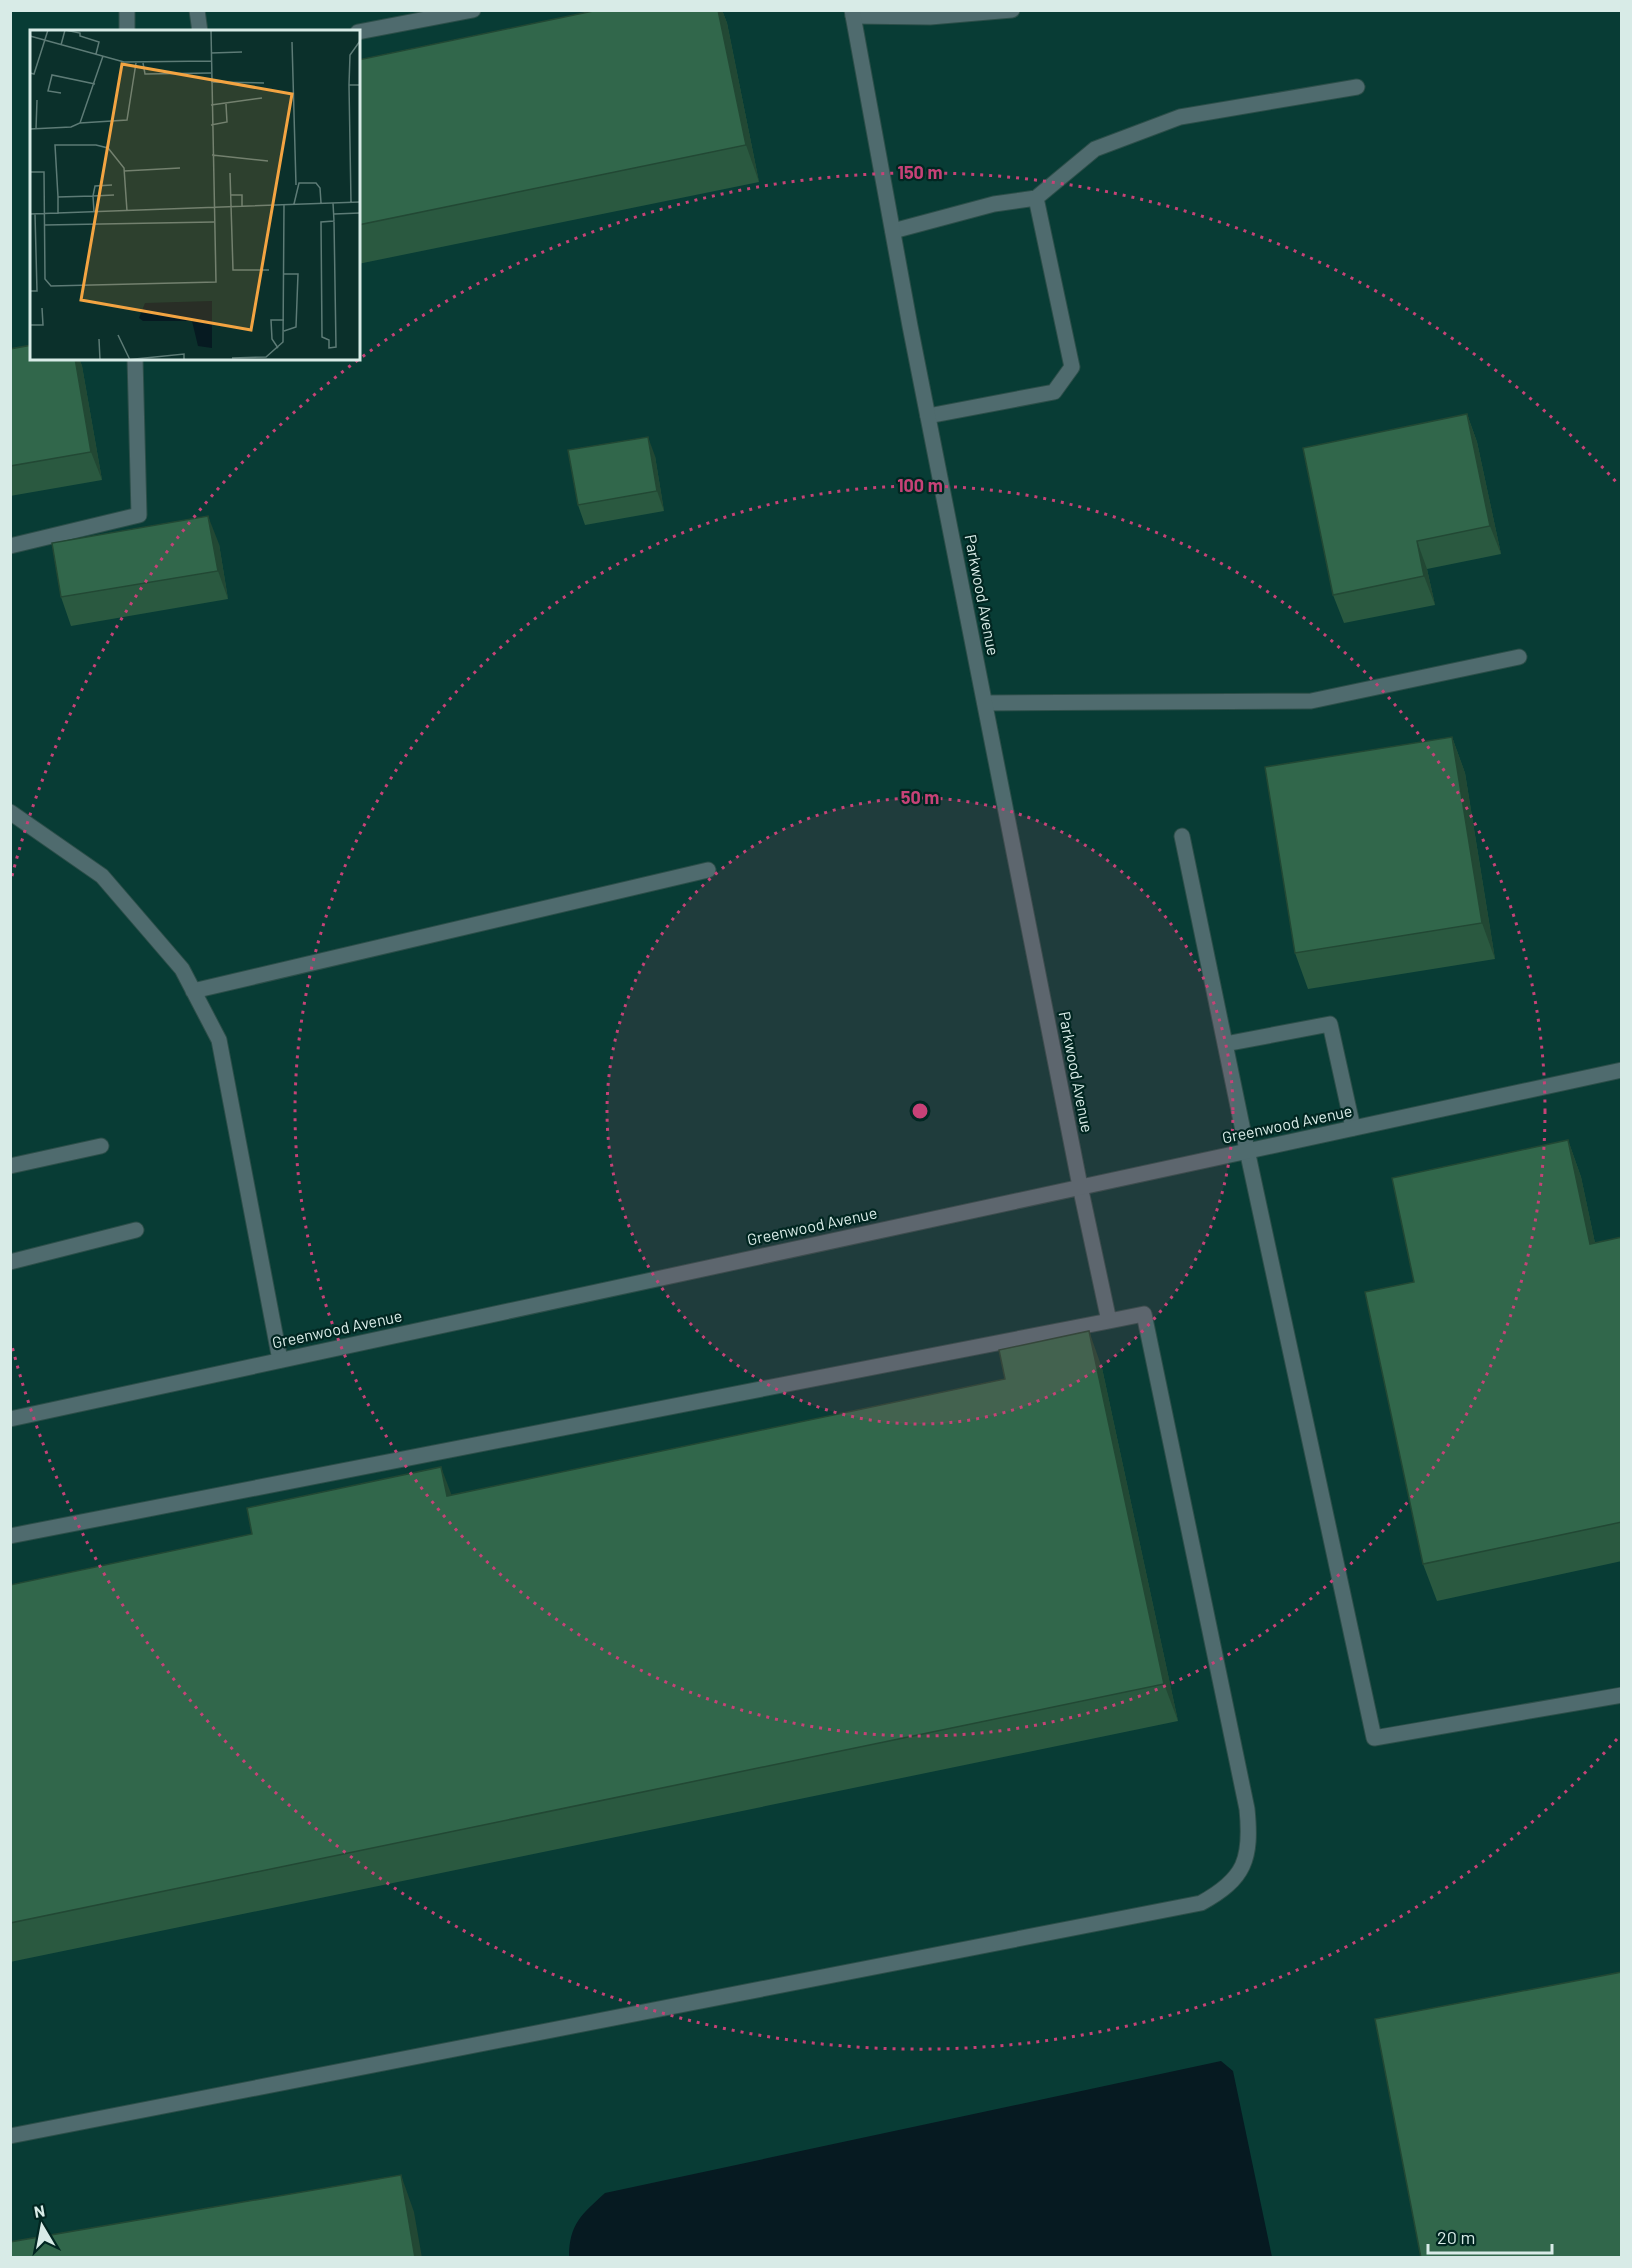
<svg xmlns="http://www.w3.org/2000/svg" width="1632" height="2268" viewBox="0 0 1632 2268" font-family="Barlow,sans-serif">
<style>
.built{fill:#083c35;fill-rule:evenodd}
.water{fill:#061a21}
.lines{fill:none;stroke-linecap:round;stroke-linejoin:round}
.service-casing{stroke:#2c4e49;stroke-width:17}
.minor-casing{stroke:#2c4e49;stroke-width:17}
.service{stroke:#4f6b6e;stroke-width:15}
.minor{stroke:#4f6b6e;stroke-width:15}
.wall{fill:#2a5940}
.shaded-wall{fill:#224834}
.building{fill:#31674b;stroke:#224834;stroke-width:1.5}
.ring{fill:none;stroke:#c64277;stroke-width:3;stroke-dasharray:3 6}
.labels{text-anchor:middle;stroke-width:4.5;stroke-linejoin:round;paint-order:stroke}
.street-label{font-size:16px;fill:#d8ebe7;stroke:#012621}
.inset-road{fill:none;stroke:#5d7b76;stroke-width:1.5}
.view{fill:#f3a442;fill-opacity:0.15;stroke:#f3a442;stroke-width:3}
.inset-edge{fill:none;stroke:#d8ebe7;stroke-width:3}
.centre{fill:#c64277;stroke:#012621;stroke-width:3}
.ring-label{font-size:18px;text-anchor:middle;font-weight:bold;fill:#c64277;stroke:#012621;stroke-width:4.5;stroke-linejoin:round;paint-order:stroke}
</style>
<rect width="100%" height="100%" fill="#0b302b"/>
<path class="built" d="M 11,11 L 1621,11 L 1621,2257 L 11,2257 ZM 32,32 L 358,32 L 358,358 L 32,358 Z"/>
<path class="water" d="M 1221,2061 L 1233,2071 L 1272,2257 L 569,2257 C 569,2224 582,2214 605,2193 Z"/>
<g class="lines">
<defs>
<path id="service" d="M 127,10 L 127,32
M 197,10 L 200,32
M 853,16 L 930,17 L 1012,10
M 358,32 L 473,10
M 893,231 L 994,204 L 1036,198 L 1095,149 L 1180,117 L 1357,87
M 928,416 L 1054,392 L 1072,367 L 1036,198
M 10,546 L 139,515 L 135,358
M 985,703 L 1311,701 L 1519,657
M 10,812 L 102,876 L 182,969 L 219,1040 L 280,1360
M 1182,836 L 1247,1150 L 1374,1738 L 1622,1695
M 193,991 L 708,870
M 1225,1044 L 1330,1024 L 1353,1128
M 10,1166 L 101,1146
M 10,1262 L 136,1230
M 10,1536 L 1109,1321
M 10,2136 L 1201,1903 C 1245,1879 1252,1859 1247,1809 L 1144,1314 L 1109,1321 L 1080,1186"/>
<path id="minor" d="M 852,10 L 910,326 L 1080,1186
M 10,1419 L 1622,1070"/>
</defs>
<use href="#service" class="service-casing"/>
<use href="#minor" class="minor-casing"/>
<use href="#service" class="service"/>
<use href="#minor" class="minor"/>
</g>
<path class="wall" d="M 598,10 L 722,10 L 727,23 L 759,182 L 358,264 L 358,60 Z
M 10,349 L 32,358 L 79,358 L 82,366 L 102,480 L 10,496 Z
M 1467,414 L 1477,442 L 1501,554 L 1427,569 L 1435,605 L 1344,623 L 1333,595 Z
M 655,456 L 664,511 L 585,525 L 578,505 Z
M 219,544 L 228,599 L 71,626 L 61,597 Z
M 1452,737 L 1465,773 L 1495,959 L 1308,989 L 1295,953 Z
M 1568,1140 L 1581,1177 L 1595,1243 L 1622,1237 L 1622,1561 L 1437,1601 L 1423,1564 L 1414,1282 Z
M 1102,1368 L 1178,1721 L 10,1962 L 10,1585 L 451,1495 Z"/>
<path class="shaded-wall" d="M 718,10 L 722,10 L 727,23 L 759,182 L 746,145 Z
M 75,358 L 79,358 L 82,366 L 102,480 L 91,452 Z
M 1467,414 L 1477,442 L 1501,554 L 1490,526 Z
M 648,437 L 655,456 L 664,511 L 657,491 Z
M 208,516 L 219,544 L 228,599 L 218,571 Z
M 1417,541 L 1427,569 L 1435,605 L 1424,576 Z
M 1452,737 L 1465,773 L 1495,959 L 1482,923 Z
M 1568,1140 L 1581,1177 L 1603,1281 L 1590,1244 Z
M 1089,1331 L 1102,1368 L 1178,1721 L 1164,1684 Z
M 441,1467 L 455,1504 L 447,1496 Z
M 401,2175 L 414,2212 L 422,2258 L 415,2258 Z"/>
<path class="building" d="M 598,10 L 718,10 L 746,145 L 358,225 L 358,60 Z
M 32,345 L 32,358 L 75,358 L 91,452 L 10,466 L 10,349 Z
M 1467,414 L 1490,526 L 1417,541 L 1424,576 L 1333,595 L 1303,448 Z
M 648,437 L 657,491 L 578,505 L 568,450 Z
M 208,516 L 218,571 L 61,597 L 52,543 Z
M 1452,737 L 1482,923 L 1295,953 L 1265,767 Z
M 1568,1140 L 1590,1244 L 1622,1237 L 1622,1522 L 1423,1564 L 1365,1292 L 1414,1282 L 1392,1178 Z
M 1089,1331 L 1164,1684 L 10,1923 L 10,1585 L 252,1534 L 247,1508 L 441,1467 L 447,1496 L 1005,1379 L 999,1350 Z
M 1622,1972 L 1622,2258 L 1421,2258 L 1375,2019 Z
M 401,2175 L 415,2258 L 10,2258 L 10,2242 Z"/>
<circle cx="920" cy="1111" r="313" fill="#c64277" fill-opacity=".12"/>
<g class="ring">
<circle cx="920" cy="1111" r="313"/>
<circle cx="920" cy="1111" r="625"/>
<path d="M1617 1739A938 938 0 0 1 12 1346M12 876A938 938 0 0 1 1617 483"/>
</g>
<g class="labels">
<g class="street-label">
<text transform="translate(982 595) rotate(79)" y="6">Parkwood Avenue</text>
<text transform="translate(1076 1072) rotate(79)" y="6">Parkwood Avenue</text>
<text transform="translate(1287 1124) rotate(-12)" y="6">Greenwood Avenue</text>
<text transform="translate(812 1226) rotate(-12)" y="6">Greenwood Avenue</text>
<text transform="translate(337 1329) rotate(-12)" y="6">Greenwood Avenue</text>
</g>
</g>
<g transform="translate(30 30)">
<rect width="330" height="330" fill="#0b302b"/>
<path d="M 182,271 L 182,318 L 168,316 L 162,291 L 113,291 L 109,288 L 115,273 Z" fill="#061a21"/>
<path class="inset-road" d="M 0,6 L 94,32 L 181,31M 262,12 L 266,155M 31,15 L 35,0 L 50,3 L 50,6 L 69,12 L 66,24M 181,23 L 212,22M 113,33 L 115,44 L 181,43M 0,43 L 4,44 L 18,0M 181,52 L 234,53M 319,55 L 320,25 L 330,11M 31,63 L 18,61 L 22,45 L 65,54M 181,75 L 232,68M 50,93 L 97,90 L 106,33M 181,95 L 197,92 L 196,74M 0,99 L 41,97 L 50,93 L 73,26M 6,99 L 7,70M 182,125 L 238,131M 94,141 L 150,138M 0,142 L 14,142 L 15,249 L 21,256 L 186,252 L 181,0M 200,143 L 203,240 L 239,240M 82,155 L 65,156 L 63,166 L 84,165M 201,165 L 212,165 L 212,176M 28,167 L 25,115 L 66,115 L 78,118 L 94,138 L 97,181M 321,172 L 319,55 L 330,55M 303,173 L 304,191 L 291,192 L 292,307 L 299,310 L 299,318 L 306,317 L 304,191M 264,174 L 269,153 L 286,153 L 290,158 L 291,173M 0,184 L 330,172M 28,184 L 28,167 L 63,166 L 64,182M 304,184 L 330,183M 15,195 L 184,192M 0,261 L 7,261 L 5,184M 0,295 L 13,295 L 12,278M 254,301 L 266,297 L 268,244 L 254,244M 88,305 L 100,330M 69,309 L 70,330M 248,318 L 242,309 L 241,290 L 254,290M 202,328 L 236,327 L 253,312 L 254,175M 95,330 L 154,324 L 154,330"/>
<path class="view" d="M 92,34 L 262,64 L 221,300 L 51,270 Z"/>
<rect width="330" height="330" class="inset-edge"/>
</g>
<circle cx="920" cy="1111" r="9" class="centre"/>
<g class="ring-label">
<text x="920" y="179">150 m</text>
<text x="920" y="492">100 m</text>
<text x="920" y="804">50 m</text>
</g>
<rect width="1632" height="2268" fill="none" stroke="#d8ebe7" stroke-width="24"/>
<g transform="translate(42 2226) rotate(350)" stroke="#012621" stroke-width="4.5" paint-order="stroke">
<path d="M0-4.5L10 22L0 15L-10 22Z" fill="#d8ebe7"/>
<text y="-9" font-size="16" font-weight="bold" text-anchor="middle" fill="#d8ebe7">N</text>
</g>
<path d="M1428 2244v9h124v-9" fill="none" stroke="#d8ebe7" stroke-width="3"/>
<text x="1437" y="2244" font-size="18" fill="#d8ebe7" stroke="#012621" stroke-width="4.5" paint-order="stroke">20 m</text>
</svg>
